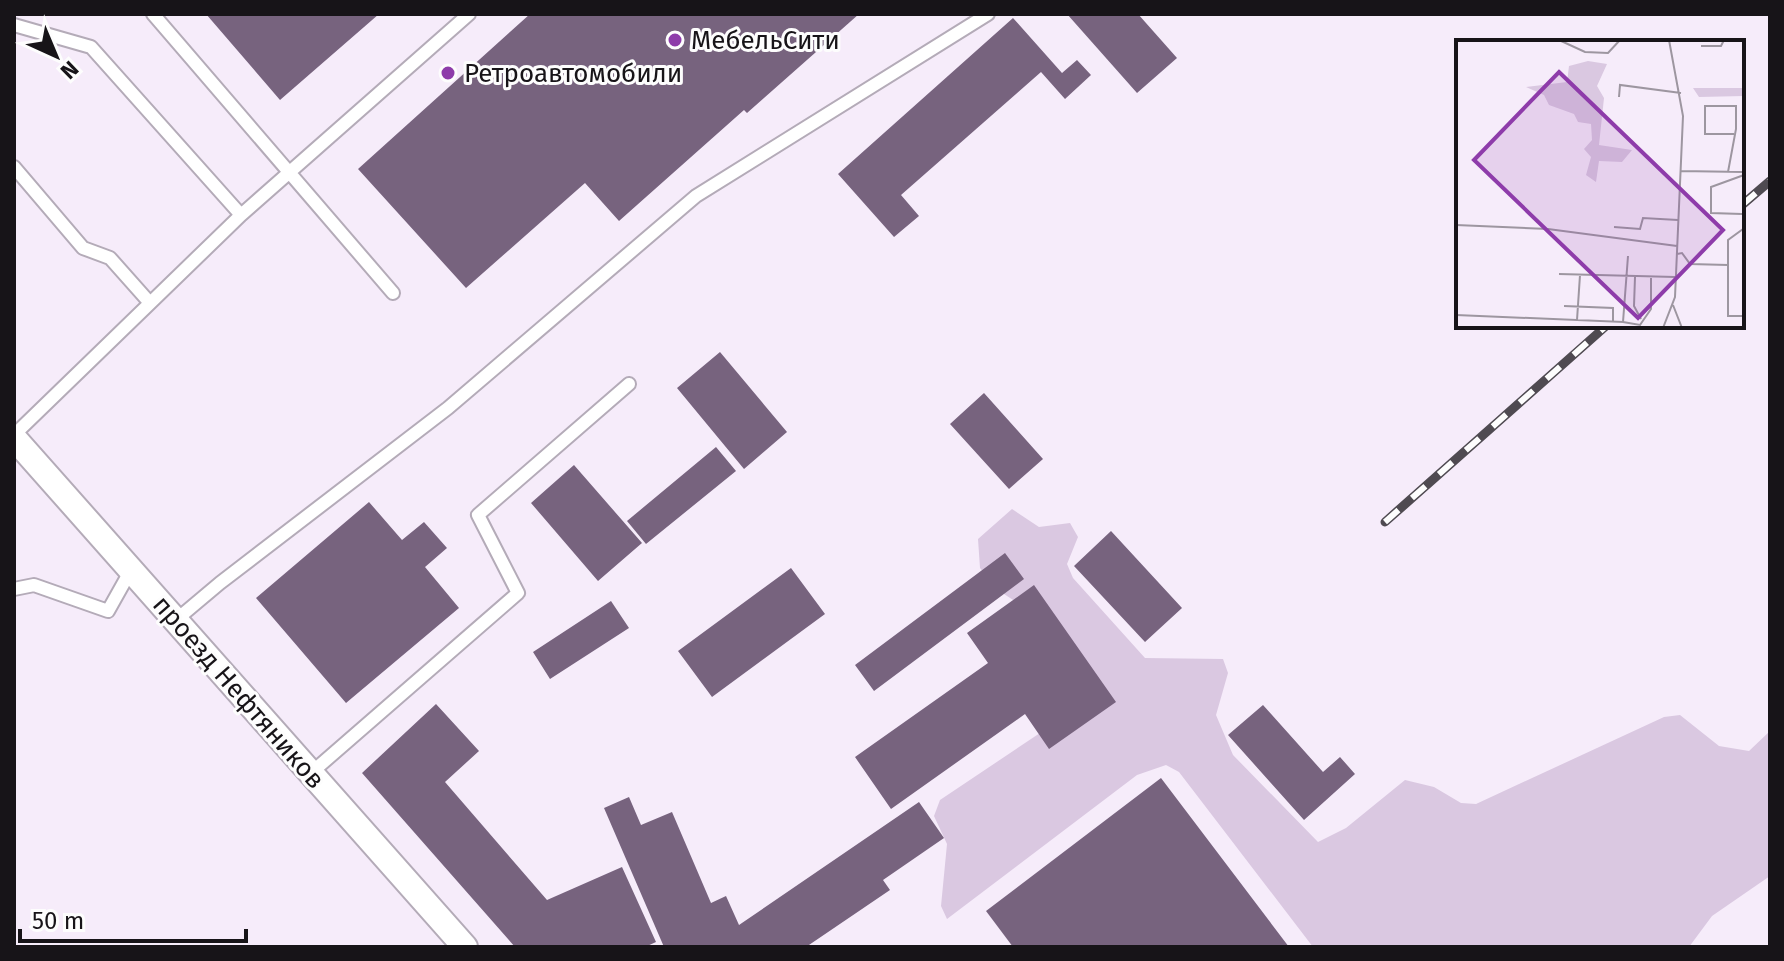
<svg xmlns="http://www.w3.org/2000/svg" width="1784" height="961" viewBox="0 0 1784 961" font-family="'Fira Sans',sans-serif">
<style>
.green{fill:#dac8e1}
.building{fill:#77637e}
.lines{fill:none;stroke-linecap:round;stroke-linejoin:round}
.service-casing{stroke:#b4abb8;stroke-width:16}
.minor-casing{stroke:#b4abb8;stroke-width:28}
.service{stroke:#fff;stroke-width:12}
.minor{stroke:#fff;stroke-width:24}
.rail-casing{stroke:#4f4a51;stroke-width:9}
.rail{stroke:#fdfdfd;stroke-width:6;stroke-dasharray:18;stroke-linecap:butt}
.poi-dot{fill:#8e3caa;stroke:#fdfdfd;stroke-width:3}
.labels{text-anchor:middle;stroke-width:6;stroke-linejoin:round;paint-order:stroke}
.poi-label{font-size:26px;fill:#171418;stroke:#fdfdfd;text-anchor:start}
.street-label{font-size:26px;fill:#171418;stroke:#fdfdfd}
.inset-road{fill:none;stroke:#9d96a0;stroke-width:2}
.view{fill:#8e3caa;fill-opacity:0.15;stroke:#8e3caa;stroke-width:4}
.inset-edge{fill:none;stroke:#171418;stroke-width:4}
</style>
<rect width="100%" height="100%" fill="#f6ecfa"/>
<path class="green" d="M 1012,509 L 1039,527 L 1070,523 L 1078,537 L 1067,564 L 1073,578 L 1145,658 L 1223,659 L 1228,673 L 1216,715 L 1233,755 L 1318,842 L 1346,828 L 1405,780 L 1434,787 L 1461,803 L 1476,804 L 1664,717 L 1680,715 L 1719,746 L 1749,751 L 1770,731 L 1770,876 L 1712,916 L 1689,947 L 1313,947 L 1179,772 L 1166,765 L 1137,775 L 947,919 L 941,906 L 947,844 L 934,816 L 940,800 L 1046,729 L 1051,625 L 998,590 L 980,568 L 978,539 Z"/>
<path class="building" d="M 206,14 L 379,14 L 280,100 Z
M 530,14 L 859,14 L 747,113 L 744,110 L 619,221 L 585,183 L 466,288 L 358,169 Z
M 1067,14 L 1138,14 L 1177,58 L 1137,93 Z
M 1013,18 L 1062,73 L 1077,60 L 1091,75 L 1065,99 L 1041,72 L 901,195 L 919,216 L 894,237 L 838,174 Z
M 720,352 L 787,432 L 744,469 L 677,388 Z
M 984,393 L 1043,459 L 1009,489 L 950,424 Z
M 716,447 L 736,471 L 646,544 L 627,521 Z
M 574,465 L 642,543 L 598,581 L 531,503 Z
M 369,502 L 402,540 L 424,522 L 447,548 L 425,567 L 459,608 L 346,703 L 256,598 Z
M 1111,531 L 1182,608 L 1145,642 L 1074,566 Z
M 1005,553 L 1024,579 L 874,691 L 855,665 Z
M 791,568 L 825,614 L 712,697 L 678,651 Z
M 1034,585 L 1116,702 L 1049,749 L 1025,714 L 891,809 L 855,757 L 988,663 L 967,633 Z
M 611,601 L 629,628 L 550,679 L 533,652 Z
M 436,704 L 479,751 L 445,782 L 547,900 L 622,867 L 656,942 L 645,947 L 515,947 L 362,773 Z
M 1263,705 L 1323,772 L 1340,757 L 1355,774 L 1304,820 L 1228,735 Z
M 1161,778 L 1289,947 L 1013,947 L 986,911 Z
M 629,797 L 641,825 L 672,812 L 711,903 L 726,896 L 739,925 L 919,802 L 944,838 L 883,880 L 890,890 L 806,947 L 664,947 L 604,808 Z"/>
<g class="lines">
<defs>
<path id="service" d="M 153,14 L 393,293
M 14,25 L 91,47 L 241,215
M 14,167 L 83,248 L 110,258 L 150,303
M 14,435 L 241,215 L 469,14
M 14,589 L 34,585 L 108,611 L 131,570
M 176,620 L 220,583 L 448,408 L 696,196 L 988,14
M 311,773 L 518,593 L 478,515 L 629,384"/>
<path id="minor" d="M 14,438 L 465,947"/>
</defs>
<use href="#service" class="service-casing"/>
<use href="#minor" class="minor-casing"/>
<use href="#service" class="service"/>
<use href="#minor" class="minor"/>
<defs>
<path id="rail" d="M 1742,205 L 1770,181
M 1385,522 L 1606,326"/>
</defs>
<use href="#rail" class="rail-casing"/>
<use href="#rail" class="rail"/>
</g>
<g class="poi-dot">
<circle cx="675" cy="40" r="8"/>
<circle cx="448" cy="73" r="8"/>
</g>
<g class="labels">
<g class="poi-label">
<text x="691" y="49">МебельСити</text>
<text x="464" y="82">Ретроавтомобили</text>
</g>
<g class="street-label">
<text transform="translate(239 692) rotate(49)" y="9">проезд Нефтяников</text>
</g>
</g>
<g transform="translate(1456 40)">
<rect width="288" height="288" fill="#f6ecfa"/>
<path d="M 132,21 L 151,24 L 141,46 L 148,58 L 143,105 L 176,110 L 166,122 L 143,121 L 140,142 L 130,135 L 135,117 L 128,109 L 136,100 L 135,84 L 122,82 L 118,74 L 93,65 L 88,55 L 70,47 L 111,42 L 113,26 ZM 237,48 L 288,48 L 288,56 L 243,57 Z" fill="#dac8e1"/>
<path class="inset-road" d="M 103,0 L 129,12 L 152,13 L 164,0M 245,6 L 265,6 L 268,0M 163,57 L 164,45 L 225,53M 224,131 L 288,132M 272,132 L 280,89 L 280,66 L 249,66 L 249,94 L 278,94M 286,174 L 255,173 L 255,147 L 288,135M 287,174 L 287,189 L 272,200 L 272,276 L 288,276M 0,185 L 92,189 L 221,206M 158,187 L 184,189 L 187,178 L 222,180M 221,214 L 226,213 L 234,224 L 272,225M 103,234 L 219,237M 179,237 L 178,266 L 185,279M 217,265 L 226,288M 108,266 L 157,268 L 157,282M 0,275 L 167,282 L 172,216M 121,280 L 124,235M 167,282 L 184,285 L 195,269 L 195,238M 207,288 L 219,257 L 227,76 L 213,0"/>
<path class="view" d="M 103,32 L 267,190 L 182,278 L 18,120 Z"/>
<rect width="288" height="288" class="inset-edge"/>
</g>
<rect width="1784" height="961" fill="none" stroke="#171418" stroke-width="32"/>
<g transform="translate(56 56) rotate(136)" stroke="#fdfdfd" stroke-width="6" paint-order="stroke">
<path d="M0-6L14 30L0 20L-14 30Z" fill="#171418"/>
<text y="-12" font-size="22" font-weight="bold" text-anchor="middle" fill="#171418">N</text>
</g>
<path d="M20 929v12h226v-12" fill="none" stroke="#171418" stroke-width="4"/>
<text x="32" y="929" font-size="24" fill="#171418" stroke="#fdfdfd" stroke-width="6" paint-order="stroke">50 m</text>
</svg>
